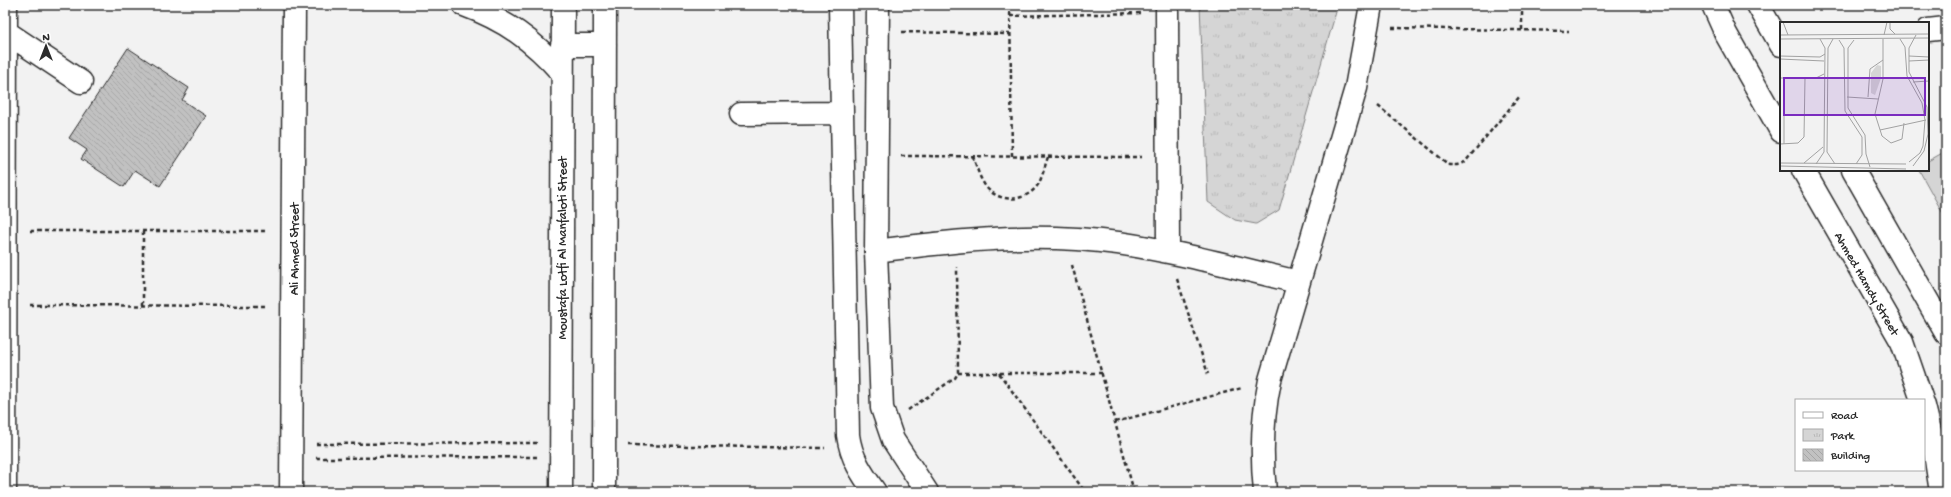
<svg xmlns="http://www.w3.org/2000/svg" width="1951" height="497" viewBox="0 0 1951 497" font-family="'Gochi Hand',sans-serif">
<style>
.park{fill:url(#park-tufts);stroke:#808080}
.garden{fill:#d5d5d5;stroke:#808080}
.building{fill:url(#building-back-hatch);stroke:#2b2b2b}
.lines{fill:none;stroke-linecap:round;stroke-linejoin:round}
.minor-casing{stroke:#2b2b2b;stroke-width:25}
.path{stroke:#2b2b2b;stroke-width:2.5;stroke-dasharray:4 3;stroke-linecap:butt}
.minor{stroke:#fff;stroke-width:22}
.labels{text-anchor:middle;stroke-width:3;stroke-linejoin:round;paint-order:stroke}
.street-label{font-size:13px;fill:#2b2b2b;stroke:#fff}
.inset-road{fill:none;stroke:#a2a2a2;stroke-width:1}
.view{fill:#7b2cbf;fill-opacity:0.15;stroke:#7b2cbf;stroke-width:2}
.inset-edge{fill:none;stroke:#2b2b2b;stroke-width:2}
</style>
<defs>
<pattern id="park-tufts" width="24" height="20" patternUnits="userSpaceOnUse"><rect width="24" height="20" fill="#d5d5d5"/><path d="M3 7l-1-3M5 7V3M7 7l1-3M15 17l-1-3M17 17v-4M19 17l1-3" fill="none" stroke="#b7b7b7"/></pattern>
<pattern id="building-back-hatch" width="6" height="6" patternUnits="userSpaceOnUse"><rect width="6" height="6" fill="#c1c1c1"/><path d="M-1 5l2 2M0 0l6 6M5-1l2 2" fill="none" stroke="#a6a6a6"/></pattern>
</defs>
<rect width="100%" height="100%" fill="#f2f2f2"/>
<filter id="ink" filterUnits="userSpaceOnUse"><feTurbulence type="fractalNoise" baseFrequency=".025" numOctaves="2"/><feDisplacementMap in="SourceGraphic" scale="8" xChannelSelector="R" yChannelSelector="G"/><feConvolveMatrix kernelMatrix="1 2 1 2 8 2 1 2 1" color-interpolation-filters="sRGB"/></filter>
<g filter="url(#ink)">
<path class="park" d="M 1200,5 L 1338,5 L 1279,210 L 1256,224 L 1235,220 L 1208,202 Z"/>
<path class="garden" d="M 1946,151 L 1946,219 L 1919,170 L 1928,170 L 1928,161 Z"/>
<path class="building" d="M 128,48 L 189,88 L 182,100 L 206,116 L 160,186 L 135,170 L 124,187 L 81,159 L 87,150 L 69,138 Z"/>
<g class="lines">
<defs>
<path id="minor" d="M 464,5 C 505,20 533,40 562,73
M 840,5 L 848,435 C 851,458 862,474 875,492
M 878,5 L 876,251 L 882,408 L 893,440 L 927,492
M 1167,5 L 1168,251
M 1713,5 L 1726,34 L 1781,131
M 1758,5 L 1781,45
M 1928,30 L 1946,28
M 6,32 L 81,82
M 562,45 L 605,45
M 741,114 L 842,113
M 1803,170 L 1902,342 L 1922,400
M 1853,170 L 1946,333
M 876,251 C 959,240 1035,232 1118,243 C 1179,252 1238,268 1298,282
M 1924,406 L 1934,447 L 1941,492
M 5,492 L 6,5
M 291,492 L 294,5
M 561,492 L 563,5
M 604,492 L 605,5
M 1265,492 C 1261,453 1262,418 1270,380 L 1356,88 L 1371,5"/>
</defs>
<use href="#minor" class="minor-casing"/>
<path class="path" d="M 1010,5 L 1012,156
M 1522,5 L 1522,30
M 1010,16 L 1142,13
M 1392,28 L 1569,31
M 902,32 L 1010,34
M 1378,106 L 1449,165 L 1457,165 L 1465,162 L 1520,96
M 901,156 L 1142,157
M 973,156 C 976,166 980,179 986,187 C 1000,204 1028,202 1039,183 C 1043,175 1045,165 1048,157
M 30,231 L 267,231
M 143,231 L 143,305
M 1072,265 L 1134,492
M 1177,279 L 1208,374
M 30,305 L 267,306
M 958,373 L 1102,373
M 999,373 L 1085,492
M 908,410 L 955,378 L 958,373 L 957,267
M 1115,422 L 1242,388
M 316,444 L 537,443
M 628,445 L 825,448
M 316,458 L 537,457"/>
<use href="#minor" class="minor"/>
</g>
</g>
<g class="labels">
<g class="street-label">
<text transform="translate(561 248) rotate(-90)" y="5">Moustafa Lotfi Al Manfaloti Street</text>
<text transform="translate(293 249) rotate(-90)" y="5">Ali Ahmed Street</text>
<text transform="translate(1868 283) rotate(60)" y="5">Ahmed Hamdy Street</text>
</g>
</g>
<g transform="translate(1780 22)">
<rect width="149" height="149" fill="#f2f2f2"/>
<path d="M 97,43 L 101,44 L 101,56 L 95,73 L 91,71 L 91,51 Z" fill="#d5d5d5"/>
<path class="inset-road" d="M 3,0 L 8,13M 110,0 L 110,7 L 115,12M 0,13 L 149,12M 104,13 L 107,0M 0,17 L 149,16M 53,17 L 48,26 L 47,130 L 55,142M 103,17 L 103,57 L 95,92 L 102,114 L 111,121 L 122,117 L 124,101M 120,17 L 125,25 L 127,54 L 142,81 L 145,98 L 143,124 L 140,131 L 129,140M 59,18 L 64,26 L 65,89 L 82,115 L 82,133 L 76,142M 74,18 L 68,26 L 68,86 L 85,113 L 86,132 L 90,145M 0,34 L 40,35 L 45,32M 129,34 L 149,35M 0,37 L 44,39M 129,39 L 149,38M 0,56 L 36,56 L 44,52M 133,60 L 149,59M 67,75 L 98,77M 88,75 L 90,47 L 103,38M 100,108 L 146,98M 0,122 L 18,121 L 24,115 L 25,56M 4,122 L 4,56M 0,141 L 126,142M 24,141 L 43,125M 36,142 L 44,130 L 45,26 L 40,17M 0,144 L 126,147M 133,144 L 144,129 L 148,112 L 147,85 L 129,50 L 129,26 L 136,13"/>
<path class="view" d="M 4,56 L 145,56 L 145,93 L 4,93 Z"/>
<rect width="149" height="149" class="inset-edge"/>
</g>
<rect width="1951" height="497" fill="none" stroke="#fff" stroke-width="20"/>
<rect x="10" y="10" width="1931" height="477" fill="none" stroke="#2b2b2b" stroke-width="1.5" filter="url(#ink)"/>
<rect x="1795" y="399" width="130" height="72" fill="#ffffff" stroke="#aaaaaa"/>
<rect x="1803" y="412" width="20" height="6" fill="#ffffff" stroke="#aaaaaa"/>
<text x="1831" y="419" font-size="12" fill="#2b2b2b">Road</text>
<rect x="1803" y="429" width="20" height="12" fill="url(#park-tufts)" stroke="#aaaaaa"/>
<text x="1831" y="439" font-size="12" fill="#2b2b2b">Park</text>
<rect x="1803" y="449" width="20" height="12" fill="url(#building-back-hatch)" stroke="#aaaaaa"/>
<text x="1831" y="459" font-size="12" fill="#2b2b2b">Building</text>
<g transform="translate(46 46)" stroke="#ffffff" stroke-width="3" paint-order="stroke">
<path d="M0-3L7 15L0 10L-7 15Z" fill="#2b2b2b"/>
<text y="-6" font-size="11" font-weight="bold" text-anchor="middle" fill="#2b2b2b">N</text>
</g>
</svg>
